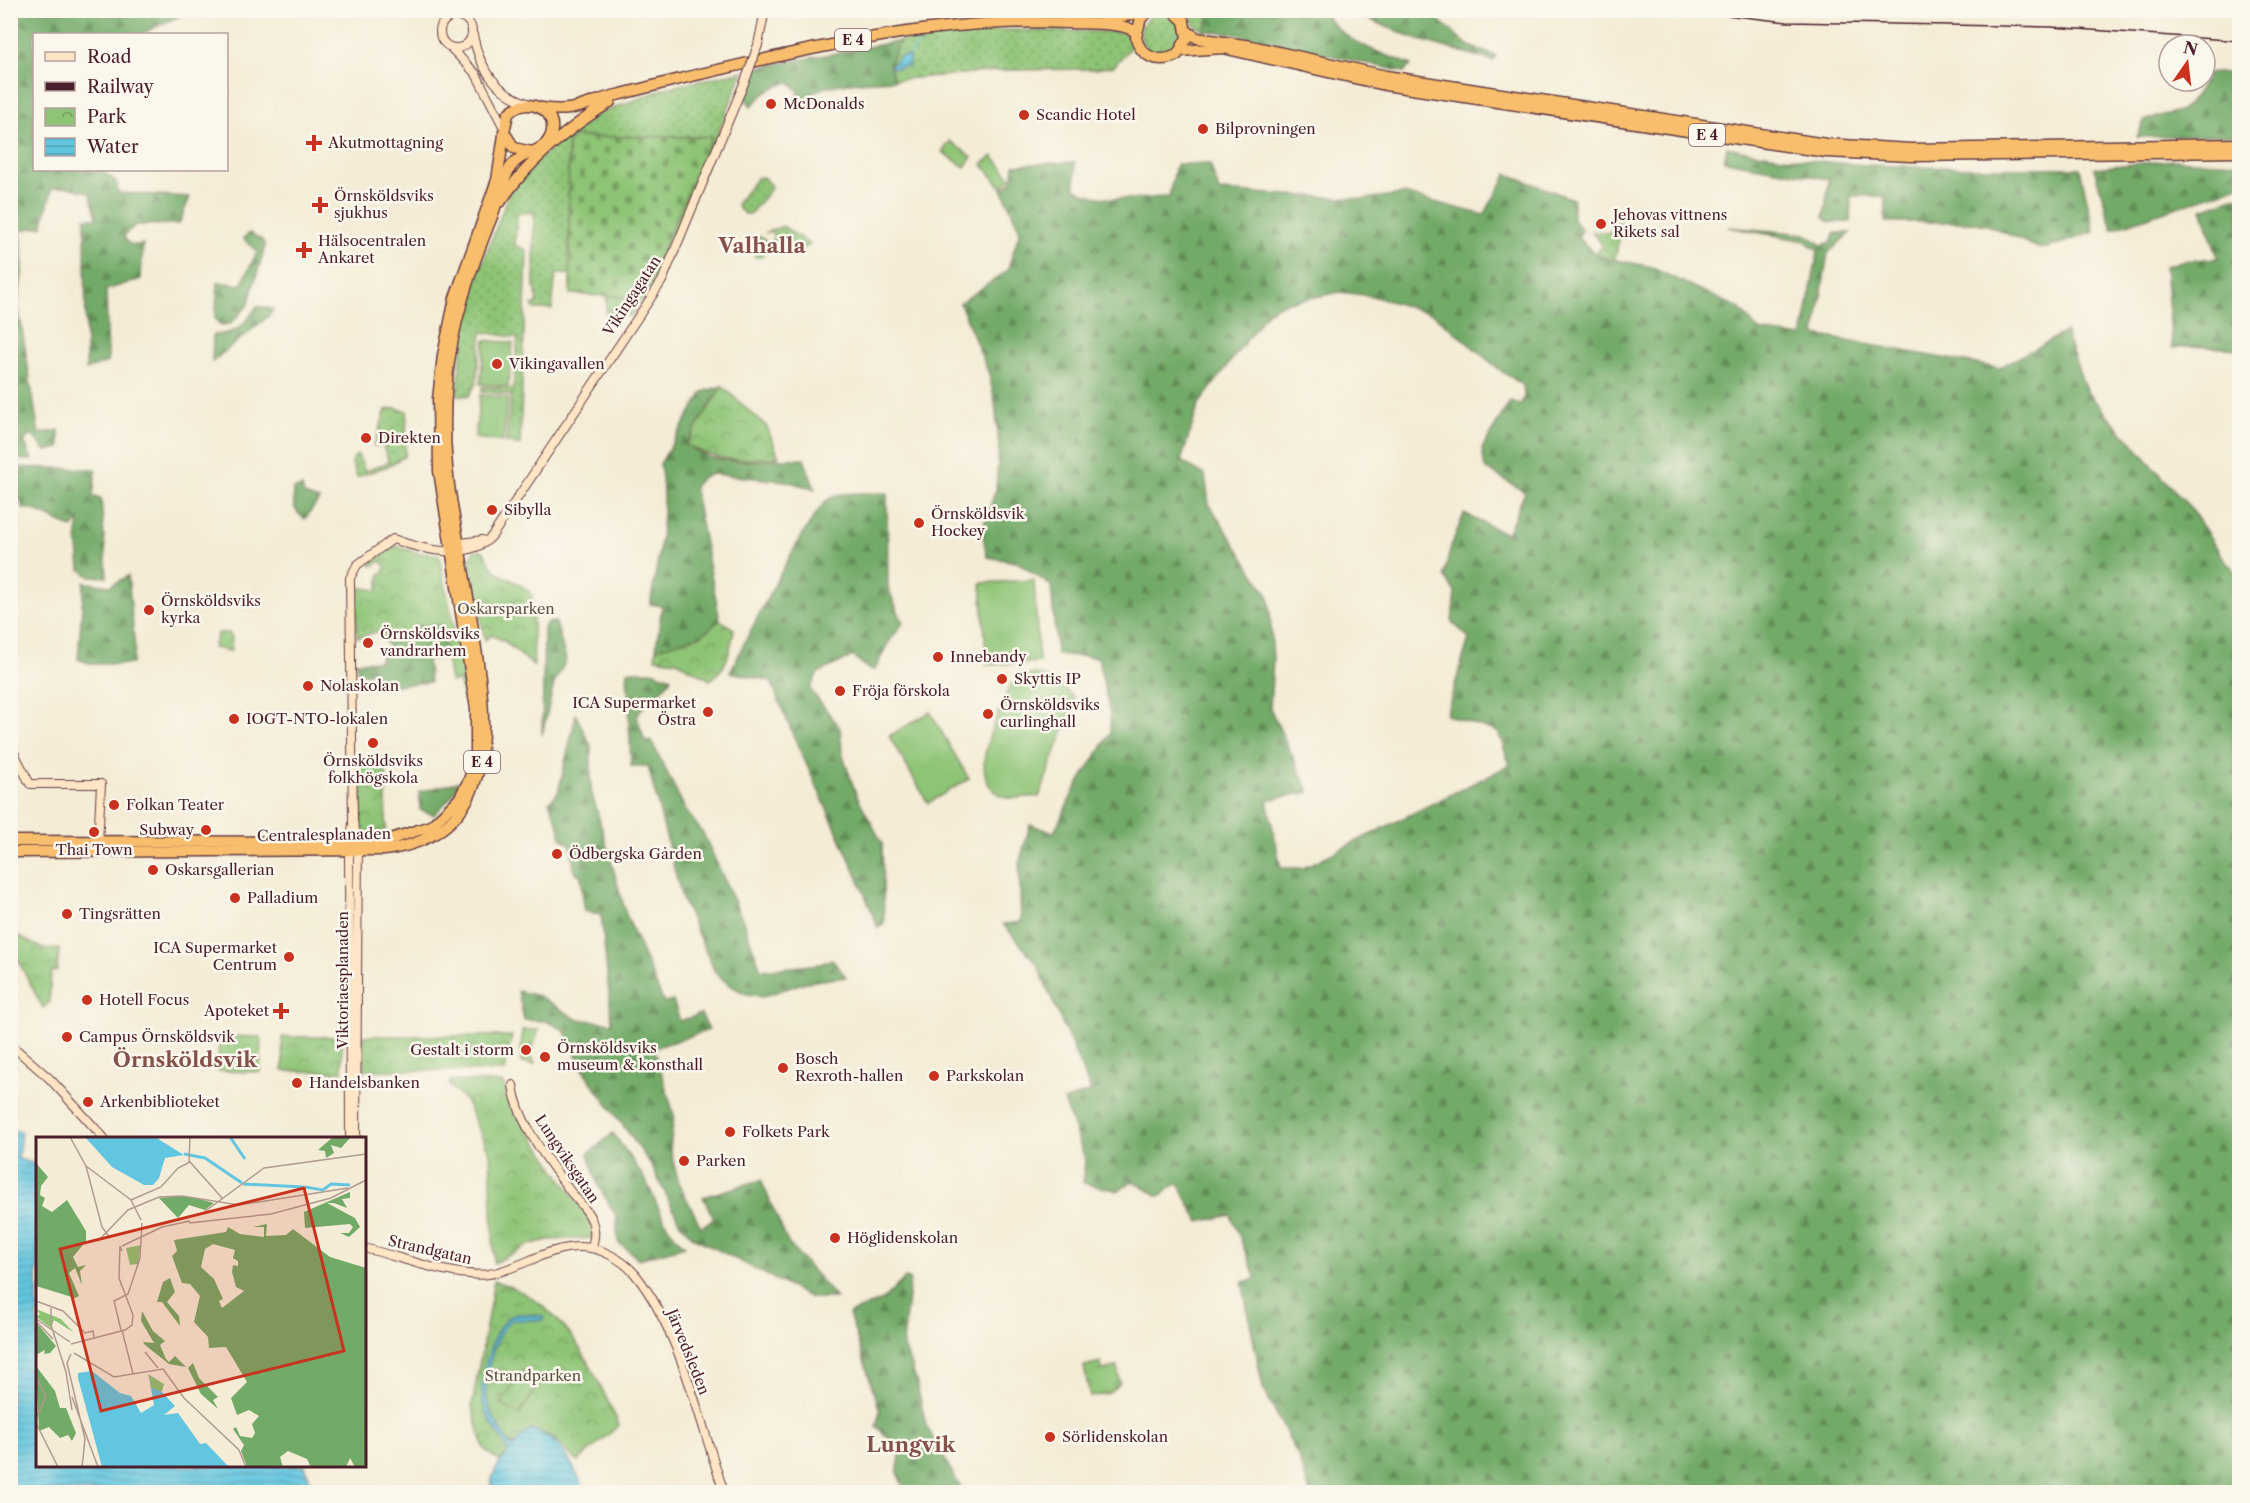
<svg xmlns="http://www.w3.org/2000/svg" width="2250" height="1503" viewBox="0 0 2250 1503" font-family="'Libre Caslon Text',serif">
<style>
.grass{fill:url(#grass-dots);stroke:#6c7250;stroke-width:1.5}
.forest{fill:url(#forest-firs);stroke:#5e6449;stroke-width:1.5;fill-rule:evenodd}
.cemetery{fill:url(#cemetery-stones);stroke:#6c7250;stroke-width:1.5}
.park{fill:url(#park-crowns);stroke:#6c7250;stroke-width:1.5}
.pitch{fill:#8ec476;stroke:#6c7250;stroke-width:1.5}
.water{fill:url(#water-rules);stroke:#567286;stroke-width:1.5}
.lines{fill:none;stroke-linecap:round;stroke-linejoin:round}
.stream{stroke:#62c6e0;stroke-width:1.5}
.secondary-casing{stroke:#643e45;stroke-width:10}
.highway-casing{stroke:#643e45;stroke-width:13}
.secondary{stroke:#fde5c5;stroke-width:8}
.highway{stroke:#f9be6d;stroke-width:10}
.rail{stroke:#4a1f2b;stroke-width:1.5}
.secondary-bridge-casing{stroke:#643e45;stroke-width:10;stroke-linecap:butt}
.secondary-bridge{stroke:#fde5c5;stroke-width:8}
.poi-dot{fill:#c8321e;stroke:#fbf7ec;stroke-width:2}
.labels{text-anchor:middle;stroke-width:5;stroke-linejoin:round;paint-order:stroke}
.shield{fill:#fbf7ec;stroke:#7f6065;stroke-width:1.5}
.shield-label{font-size:14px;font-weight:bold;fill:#4a1f2b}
.poi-label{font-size:15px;fill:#4a1f2b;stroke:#fbf7ec;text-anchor:start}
.street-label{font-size:15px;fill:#4a1f2b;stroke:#fbf7ec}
.park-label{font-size:15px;fill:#5e5142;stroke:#fbf7ec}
.district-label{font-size:21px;font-weight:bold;fill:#84524b;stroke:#fbf7ec}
.inset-river{fill:none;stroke:#62c6e0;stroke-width:3}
.inset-road{fill:none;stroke:#b09a92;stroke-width:1.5}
.view{fill:#c8321e;fill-opacity:0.15;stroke:#c8321e;stroke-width:3}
.inset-edge{fill:none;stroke:#4a1f2b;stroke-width:3}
</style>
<defs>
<pattern id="grass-dots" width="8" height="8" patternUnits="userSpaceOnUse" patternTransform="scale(1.5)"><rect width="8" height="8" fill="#8ec476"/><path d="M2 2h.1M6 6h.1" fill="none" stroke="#769f61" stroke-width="1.8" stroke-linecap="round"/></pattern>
<pattern id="forest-firs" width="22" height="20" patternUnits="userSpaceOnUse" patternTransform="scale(1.5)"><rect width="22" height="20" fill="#72aa67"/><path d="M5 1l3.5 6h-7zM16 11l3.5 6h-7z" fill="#608a55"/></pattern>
<pattern id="cemetery-stones" width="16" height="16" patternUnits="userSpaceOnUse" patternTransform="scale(1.5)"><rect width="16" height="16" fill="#8ec476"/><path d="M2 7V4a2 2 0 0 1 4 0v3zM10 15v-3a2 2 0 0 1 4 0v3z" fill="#769f61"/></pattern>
<pattern id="park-crowns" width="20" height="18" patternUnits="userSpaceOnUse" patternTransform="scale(1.5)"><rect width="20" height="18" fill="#8ec476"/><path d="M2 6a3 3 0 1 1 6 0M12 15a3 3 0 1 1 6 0" fill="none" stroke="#769f61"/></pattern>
<pattern id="water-rules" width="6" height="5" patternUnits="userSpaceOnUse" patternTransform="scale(1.5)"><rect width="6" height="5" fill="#62c6e0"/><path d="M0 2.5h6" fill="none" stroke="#53a0b6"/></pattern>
</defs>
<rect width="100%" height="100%" fill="#fbf7ec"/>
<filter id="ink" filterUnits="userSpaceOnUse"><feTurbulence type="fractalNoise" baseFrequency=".0167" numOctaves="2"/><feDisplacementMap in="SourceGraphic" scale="12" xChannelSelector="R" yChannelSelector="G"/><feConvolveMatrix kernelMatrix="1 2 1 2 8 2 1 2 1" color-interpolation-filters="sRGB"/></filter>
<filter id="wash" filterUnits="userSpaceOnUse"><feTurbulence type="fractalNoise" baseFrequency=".008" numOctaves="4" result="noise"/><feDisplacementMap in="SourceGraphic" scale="24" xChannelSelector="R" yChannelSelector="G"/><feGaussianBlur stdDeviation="1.35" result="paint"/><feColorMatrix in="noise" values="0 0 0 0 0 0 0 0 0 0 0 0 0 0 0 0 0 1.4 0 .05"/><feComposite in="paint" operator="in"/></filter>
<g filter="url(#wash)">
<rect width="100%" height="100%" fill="#f4ecd6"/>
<path class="grass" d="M 1192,11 L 1211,11 L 1204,31 L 1193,24 Z
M1141 34a21 21 0 1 1 42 0a21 21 0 1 1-42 0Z
M 1011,30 L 1122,32 L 1128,36 L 1130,48 L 1114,66 L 1095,69 L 1008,70 L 894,80 L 889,65 L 900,41 L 963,32 Z
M 743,71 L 674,246 L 658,278 L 631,316 L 606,313 L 607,296 L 641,298 L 712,137 L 568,137 L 570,274 L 556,274 L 552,309 L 535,309 L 532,305 L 537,303 L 536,290 L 534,288 L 534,212 L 517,214 L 515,245 L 527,250 L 520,446 L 506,442 L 511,395 L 482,392 L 482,387 L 513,389 L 518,338 L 482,332 L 476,383 L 469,396 L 457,395 L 464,329 L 478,274 L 509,194 L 527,167 L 596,115 L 666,88 Z
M 763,177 L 771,186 L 770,190 L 750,214 L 745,214 L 738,208 L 737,203 L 757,178 Z
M 1613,222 L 1622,223 L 1615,259 L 1612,260 L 1594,254 L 1603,246 L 1592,232 L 1611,233 Z
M 783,226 L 810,245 L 790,255 L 772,240 L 775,236 L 770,232 L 765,233 Z
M 760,236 L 770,245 L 762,257 L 756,257 L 749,251 Z
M 395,408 L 407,411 L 405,456 L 388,466 L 357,477 L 352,464 L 354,457 L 358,455 L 365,471 L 389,462 L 382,444 L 374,446 L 386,410 Z"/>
<path class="forest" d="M 10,11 L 190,11 L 141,34 L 34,34 L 34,170 L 100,170 L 116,181 L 118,193 L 190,197 L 179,224 L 136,225 L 125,234 L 125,239 C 130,246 135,246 143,244 L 141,279 L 106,290 L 108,362 L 86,370 L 85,218 L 97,218 L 90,193 L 68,187 L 52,188 C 50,202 44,212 43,226 L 21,230 L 23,267 L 18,305 L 39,434 L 59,430 L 60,448 L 46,451 L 32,435 L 24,440 L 32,460 L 10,459 Z
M 1211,11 L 1323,11 C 1342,43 1378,51 1411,65 L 1404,72 L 1230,33 L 1204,31 Z
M 1352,11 L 1428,11 L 1469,46 L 1496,56 L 1494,61 L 1416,39 L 1356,14 Z
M 900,41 L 889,64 L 894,80 C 861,82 817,80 794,107 L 791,106 L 799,92 L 790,82 C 773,86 762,93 751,107 L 744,96 L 756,68 Z
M 2216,72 L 2239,74 L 2239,135 L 2137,137 L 2144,121 C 2156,115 2169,115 2181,110 C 2193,104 2203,83 2208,73 Z
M 1727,147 C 1843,172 1962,167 2080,168 L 2094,232 L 2048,248 L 2038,248 L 1988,225 L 1969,222 L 1885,222 L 1885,196 L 1851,196 L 1850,222 L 1830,222 L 1824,218 L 1829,179 L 1724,161 Z
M 2172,160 L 2239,163 L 2239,186 L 2112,229 L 2094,168 Z
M 1075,162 L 1075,189 C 1102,204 1139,198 1169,197 L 1176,164 L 1210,164 L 1219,191 L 1363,199 L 1404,194 L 1484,215 L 1507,174 L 1573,199 L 1573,219 L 1582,230 L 1578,238 L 1599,257 L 1648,266 L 1739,308 L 1759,331 L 1802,337 L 1818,251 L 1805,241 L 1728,227 L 1806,234 L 1822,245 L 1832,242 L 1834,233 L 1850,233 L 1828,253 L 1815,335 L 1999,368 L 2065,332 L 2086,391 L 2192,510 L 2226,562 L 2239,574 L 2239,1492 L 1310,1492 L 1298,1456 L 1263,1388 L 1242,1282 L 1256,1279 L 1231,1215 L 1199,1222 L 1178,1183 L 1159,1196 L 1132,1181 L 1119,1191 L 1083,1183 L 1085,1159 L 1064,1101 L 1091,1091 L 1037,964 L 1003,924 L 1021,922 L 1019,864 L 1030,825 L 1054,832 L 1075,789 L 1110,734 L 1110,714 L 1098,657 L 1057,655 L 1051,586 L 1017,562 L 987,557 L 982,530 L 996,489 L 999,446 L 995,402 L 989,374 L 960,303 L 1007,271 L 1020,231 L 1002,189 L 1012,181 L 1014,165 ZM 1341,292 L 1372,296 L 1433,314 L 1501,371 L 1523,385 L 1524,397 L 1521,404 L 1510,401 L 1482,449 L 1485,468 L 1525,492 L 1507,534 L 1464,514 L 1451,546 L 1444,576 L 1455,592 L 1452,622 L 1469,638 L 1446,715 L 1498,732 L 1510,765 L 1303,868 L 1281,868 L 1267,800 L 1309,792 L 1270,708 L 1273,660 L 1269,597 L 1209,504 L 1205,475 L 1181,461 L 1199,404 L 1268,311 L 1284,303 Z
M 2239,196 L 2239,349 L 2191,346 L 2172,348 L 2165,266 L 2182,261 L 2218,258 L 2202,209 Z
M 250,233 L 263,241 L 265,247 L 248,305 L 230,324 L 220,325 L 215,319 L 218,282 L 241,285 L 257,252 L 243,238 Z
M 257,306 L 273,309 L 270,315 L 212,362 L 213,335 C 236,334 245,326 257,306 Z
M 722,386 L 686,445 C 695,449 704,456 712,458 C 742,465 774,457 804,459 L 815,489 L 785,481 L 713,474 L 702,477 L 694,487 L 720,620 L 702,635 L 656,649 L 662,606 L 650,604 C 659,556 668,512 660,464 L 703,392 Z
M 11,467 L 96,469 L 93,497 L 101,498 L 107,577 L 89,576 L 80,569 L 77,535 L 79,520 L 72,528 L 33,509 L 23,509 L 19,498 L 11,496 Z
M 302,487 L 304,495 L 319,500 L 305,519 C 292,510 293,504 294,489 Z
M 887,493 L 888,588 L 903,623 L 887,645 L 875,670 L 868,669 L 853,656 L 818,673 L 810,689 L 840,728 L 842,753 L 856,794 L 882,843 L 884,924 L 878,928 C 847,844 803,765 771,681 L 730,672 C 744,644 811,505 832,497 C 847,491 870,494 887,493 Z
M 128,576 L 135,649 L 132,664 L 91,664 L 78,659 L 84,582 L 110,586 Z
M 547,622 L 556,622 L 566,660 L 554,684 L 542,735 L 544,628 Z
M 441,625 L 446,657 L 427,660 L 430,682 L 386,686 L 375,673 L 358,674 L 355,662 L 380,661 L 381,653 L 389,649 L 382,635 L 411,635 L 412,626 Z
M 627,671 L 652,671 L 671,678 C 661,695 647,697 637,717 L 645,741 L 651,740 L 686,811 L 703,833 L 743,921 L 761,970 L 821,964 L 832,959 L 846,977 L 806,982 L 762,997 L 744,993 L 729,985 L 715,972 L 682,899 L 648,766 L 631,766 Z
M 576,715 L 591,746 L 591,790 L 626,914 L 664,1003 L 673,1001 L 680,1021 L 701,1014 L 709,1030 L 654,1048 L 674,1115 L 670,1149 L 679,1184 L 701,1227 L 714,1219 L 703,1197 L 761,1180 L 788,1243 L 836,1298 L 811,1298 L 693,1237 L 680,1223 L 650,1163 L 583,1070 L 564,1030 L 546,1021 L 524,1020 L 518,991 L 539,996 L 576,1019 L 612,1023 L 601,914 L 584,911 L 581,876 L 574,871 L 571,845 L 561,838 L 559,825 L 549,802 L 558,793 Z
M 461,781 L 451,797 L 434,815 L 420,810 L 419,792 Z
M 613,1133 C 624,1149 637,1166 647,1183 C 659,1206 664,1229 685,1246 L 639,1259 L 618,1242 L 616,1216 L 598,1185 L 588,1154 Z
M 905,1278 L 910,1279 L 903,1343 L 916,1380 L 926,1425 L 963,1492 L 906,1492 L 897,1473 L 900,1457 L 895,1444 L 876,1426 L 880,1411 L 849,1314 L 883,1300 Z"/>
<path class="cemetery" d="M 568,137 L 712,137 L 641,298 L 570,294 Z"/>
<path class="park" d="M 722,386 L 767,427 L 779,457 C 738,460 724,464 686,445 Z
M 396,546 L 418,553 L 439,555 L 465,680 L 467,698 L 463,700 L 459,681 L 450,682 L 441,625 L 412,626 L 411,635 L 382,635 L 379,631 L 357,638 L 355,587 L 378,590 L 380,574 L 384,573 L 385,567 L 382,561 L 372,566 L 370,563 L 391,547 Z
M 482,550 C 488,556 489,565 495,570 C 507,581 524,582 532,596 L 534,666 L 504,641 L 491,635 L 485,640 L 469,561 L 474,551 Z
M 720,620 L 734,629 C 731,647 728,669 710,680 L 677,661 L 655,658 L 656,649 L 702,635 Z
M 218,633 L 229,633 L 232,637 L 231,651 L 213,648 Z
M 359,758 L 386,758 L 386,833 L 366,833 L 361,831 Z
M 10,932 L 43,949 L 59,949 L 57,971 L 51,972 L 49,1003 L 43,1008 L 11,947 Z
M 522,1030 L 539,1030 L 530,1056 L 535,1064 L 521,1063 Z
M 219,1036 L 261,1037 L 260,1072 L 218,1071 Z
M 363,1036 L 512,1036 L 504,1071 L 364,1070 Z
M 282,1037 L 342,1037 L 342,1072 L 283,1071 Z
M 451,1081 L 493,1082 L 503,1084 L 518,1115 L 590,1220 L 593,1238 L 548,1240 L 531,1244 L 494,1263 L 490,1154 L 465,1100 L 449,1085 Z
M 494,1281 C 564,1300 591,1365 619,1425 L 577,1462 C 563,1447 552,1432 530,1430 L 514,1446 L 507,1440 L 504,1442 L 508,1452 L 499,1461 L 484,1449 L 472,1406 Z
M 1101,1362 L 1102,1370 L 1117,1367 L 1120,1383 L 1109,1393 L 1090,1397 L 1084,1366 Z"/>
<path class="pitch" d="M 950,141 L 972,157 L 965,167 L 942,152 Z
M 993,156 L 1011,178 L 1001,187 L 982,164 Z
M 485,340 L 513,343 L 508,387 L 480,384 Z
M 480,395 L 508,398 L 503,442 L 475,438 Z
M 1034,580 L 1039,662 L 987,665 L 981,583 Z
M 1037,674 L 1056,681 L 1075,699 L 1039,797 C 1027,794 1015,802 1003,796 C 962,778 999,715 1010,685 L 1028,675 Z
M 930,712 L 969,779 L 928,803 L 889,736 Z
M 523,1370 L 540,1382 L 519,1415 L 501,1404 Z"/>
<path class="water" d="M 909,55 L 909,66 L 891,68 L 891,65 L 901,56 Z
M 10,1129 L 21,1132 L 18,1159 L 37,1164 L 38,1466 L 305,1466 L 314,1492 L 11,1492 Z
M 518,1314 L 543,1316 L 543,1320 L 511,1320 C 494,1334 482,1382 488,1403 C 492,1419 503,1435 513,1448 L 522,1436 L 531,1430 C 562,1435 573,1468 586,1492 L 490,1492 C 491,1475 497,1465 509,1452 C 501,1436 487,1421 483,1403 C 478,1383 493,1315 518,1314 Z"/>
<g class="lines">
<path class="stream" d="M 909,55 L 923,39"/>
</g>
</g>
<g filter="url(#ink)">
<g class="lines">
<defs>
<path id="secondary" d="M440 32a16 16 0 1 1 32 0a16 16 0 1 1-32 0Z
M 473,35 C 479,67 496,93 527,103
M 758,45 L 765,10
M 450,47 L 476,74 L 504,128
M 455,544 L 482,540
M 10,745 L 30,784 L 101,784 L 98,846
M 10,1044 L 50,1079 L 104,1138
M 513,1085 C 518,1124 548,1160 570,1191 C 577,1200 588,1210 592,1221 C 596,1231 594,1238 592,1248
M 350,1138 L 349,857 L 353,823
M 356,1138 L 358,841 L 353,822 L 350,578 L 357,565 L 393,539 C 420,549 468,562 492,536 L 662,281 L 747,76
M 364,1248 C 398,1256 456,1279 489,1274 C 521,1269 546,1247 580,1247 C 600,1247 622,1259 635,1274 C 680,1329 701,1426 724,1492"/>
<path id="highway" d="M 1151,10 L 1141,18 L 1136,37 C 1140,57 1159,64 1177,55 L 1187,38 L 1184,21 L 1172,10
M 1105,20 L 1148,11
M 1187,31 L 1197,38 L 1251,46 L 1386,76 L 1826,144 L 1911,149 L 2240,144
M 1180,51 L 1223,48 L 1385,85 L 1826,152 L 1911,156 L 2240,152
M 542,108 C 576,114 586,102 617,95 C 642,89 667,82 692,76 C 816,47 941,17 1069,23 C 1087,24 1123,22 1136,32
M 501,201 C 528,161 570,127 610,102
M 10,841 L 309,842 L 388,840 L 431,826 L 459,799 L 469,780 L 476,757 L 476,709 L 439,471 L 438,399 L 443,355 L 455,298 L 497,180 L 504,135
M 10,852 L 385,850 C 502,834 488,723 474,636 C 468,594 460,553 453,511 C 445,467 443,424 447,380 C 452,322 471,268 493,214 C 498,199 502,182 510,168 C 520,151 545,154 551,135 C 559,108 525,95 508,114 L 504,132 L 514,148 L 532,152"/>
</defs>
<use href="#secondary" class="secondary-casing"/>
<use href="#highway" class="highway-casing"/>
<use href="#secondary" class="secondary"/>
<use href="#highway" class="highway"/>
<path class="rail" d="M 1682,10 L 1787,22 L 2051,27 L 2240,41"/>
<defs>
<path id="secondary-bridge" d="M 747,76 L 758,45"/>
</defs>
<use href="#secondary-bridge" class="secondary-bridge-casing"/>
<use href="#secondary-bridge" class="secondary-bridge"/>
</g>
</g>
<g class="poi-dot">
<circle cx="771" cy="104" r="6"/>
<circle cx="1024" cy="115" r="6"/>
<circle cx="1203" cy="129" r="6"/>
<path d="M311 134h6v6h6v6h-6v6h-6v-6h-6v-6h6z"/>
<path d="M317 196h6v6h6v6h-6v6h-6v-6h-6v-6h6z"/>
<circle cx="1601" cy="224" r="6"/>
<path d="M301 241h6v6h6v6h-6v6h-6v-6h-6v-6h6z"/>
<circle cx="497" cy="364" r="6"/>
<circle cx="366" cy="438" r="6"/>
<circle cx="492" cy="510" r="6"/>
<circle cx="919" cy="523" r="6"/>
<circle cx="149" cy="610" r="6"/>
<circle cx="368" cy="643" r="6"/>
<circle cx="938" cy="657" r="6"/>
<circle cx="1002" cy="679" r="6"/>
<circle cx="308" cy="686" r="6"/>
<circle cx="840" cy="691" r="6"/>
<circle cx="708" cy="712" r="6"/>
<circle cx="988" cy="714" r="6"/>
<circle cx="234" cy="719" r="6"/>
<circle cx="373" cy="743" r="6"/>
<circle cx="114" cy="805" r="6"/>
<circle cx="206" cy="830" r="6"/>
<circle cx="94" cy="832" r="6"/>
<circle cx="557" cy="854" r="6"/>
<circle cx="153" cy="870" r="6"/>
<circle cx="235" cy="898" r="6"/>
<circle cx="67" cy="914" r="6"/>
<circle cx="289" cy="957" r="6"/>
<circle cx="87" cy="1000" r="6"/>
<path d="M278 1002h6v6h6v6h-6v6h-6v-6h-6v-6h6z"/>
<circle cx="67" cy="1037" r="6"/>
<circle cx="526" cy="1050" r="6"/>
<circle cx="545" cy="1057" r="6"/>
<circle cx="783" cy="1068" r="6"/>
<circle cx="934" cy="1076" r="6"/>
<circle cx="297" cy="1083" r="6"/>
<circle cx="88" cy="1102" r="6"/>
<circle cx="730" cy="1132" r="6"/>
<circle cx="684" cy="1161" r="6"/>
<circle cx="835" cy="1238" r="6"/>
<circle cx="1050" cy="1437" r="6"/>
</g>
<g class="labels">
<g class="shield">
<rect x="835" y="29" width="36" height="22" rx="4.5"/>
<rect x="1689" y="124" width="36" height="22" rx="4.5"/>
<rect x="464" y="751" width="36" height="22" rx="4.5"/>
</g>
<g class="shield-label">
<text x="853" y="45">E 4</text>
<text x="1707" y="140">E 4</text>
<text x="482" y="767">E 4</text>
</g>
<g class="poi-label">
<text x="783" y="109">McDonalds</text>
<text x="1036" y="120">Scandic Hotel</text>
<text x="1215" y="134">Bilprovningen</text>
<text x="328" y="148">Akutmottagning</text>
<text x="334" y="201">Örnsköldsviks<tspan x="334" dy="17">sjukhus</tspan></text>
<text x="1613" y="220">Jehovas vittnens<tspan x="1613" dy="17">Rikets sal</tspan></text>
<text x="318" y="246">Hälsocentralen<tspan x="318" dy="17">Ankaret</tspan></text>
<text x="509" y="369">Vikingavallen</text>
<text x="378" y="443">Direkten</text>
<text x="504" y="515">Sibylla</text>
<text x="931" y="519">Örnsköldsvik<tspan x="931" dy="17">Hockey</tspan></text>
<text x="161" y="606">Örnsköldsviks<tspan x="161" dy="17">kyrka</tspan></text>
<text x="380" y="639">Örnsköldsviks<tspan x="380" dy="17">vandrarhem</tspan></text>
<text x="950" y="662">Innebandy</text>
<text x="1014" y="684">Skyttis IP</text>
<text x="320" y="691">Nolaskolan</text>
<text x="852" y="696">Fröja förskola</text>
<text x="696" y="708" text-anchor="end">ICA Supermarket<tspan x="696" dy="17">Östra</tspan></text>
<text x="1000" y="710">Örnsköldsviks<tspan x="1000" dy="17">curlinghall</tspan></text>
<text x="246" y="724">IOGT-NTO-lokalen</text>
<text x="373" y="766" text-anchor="middle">Örnsköldsviks<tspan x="373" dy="17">folkhögskola</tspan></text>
<text x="126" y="810">Folkan Teater</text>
<text x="194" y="835" text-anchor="end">Subway</text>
<text x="94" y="855" text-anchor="middle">Thai Town</text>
<text x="569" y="859">Ödbergska Gården</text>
<text x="165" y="875">Oskarsgallerian</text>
<text x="247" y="903">Palladium</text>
<text x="79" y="919">Tingsrätten</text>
<text x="277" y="953" text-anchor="end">ICA Supermarket<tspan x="277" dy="17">Centrum</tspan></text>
<text x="99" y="1005">Hotell Focus</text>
<text x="269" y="1016" text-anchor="end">Apoteket</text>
<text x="79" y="1042">Campus Örnsköldsvik</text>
<text x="557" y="1053">Örnsköldsviks<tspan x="557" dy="17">museum &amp; konsthall</tspan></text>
<text x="514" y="1055" text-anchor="end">Gestalt i storm</text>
<text x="795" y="1064">Bosch<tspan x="795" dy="17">Rexroth-hallen</tspan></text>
<text x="946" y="1081">Parkskolan</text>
<text x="309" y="1088">Handelsbanken</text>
<text x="100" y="1107">Arkenbiblioteket</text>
<text x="742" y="1137">Folkets Park</text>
<text x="696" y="1166">Parken</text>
<text x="847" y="1243">Höglidenskolan</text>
<text x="1062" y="1442">Sörlidenskolan</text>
</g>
<g class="street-label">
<text transform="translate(632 296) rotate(-57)" y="5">Vikingagatan</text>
<text transform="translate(324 835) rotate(-1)" y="5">Centralesplanaden</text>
<text transform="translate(343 980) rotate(-90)" y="5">Viktoriaesplanaden</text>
<text transform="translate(567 1159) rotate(56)" y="5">Lungviksgatan</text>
<text transform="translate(430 1250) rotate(13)" y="5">Strandgatan</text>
<text transform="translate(688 1352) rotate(68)" y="5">Järvedsleden</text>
</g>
<g class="park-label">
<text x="506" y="614">Oskarsparken</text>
<text x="533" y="1381">Strandparken</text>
</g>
<g class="district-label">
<text x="762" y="253">Valhalla</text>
<text x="185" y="1067">Örnsköldsvik</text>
<text x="911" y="1452">Lungvik</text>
</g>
</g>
<g transform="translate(36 1137)">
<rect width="330" height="330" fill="#f4ecd6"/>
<path d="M 297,0 L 315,0 L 305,11 L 295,8 L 298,16 L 290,21 L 289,14 L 282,13 ZM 0,26 L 12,40 L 5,49 L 4,58 L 9,61 L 6,69 L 16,75 L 31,63 L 50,94 L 50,104 L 37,120 L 42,130 L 50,128 L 44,134 L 46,148 L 39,131 L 33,136 L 43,159 L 39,161 L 0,149 ZM 314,55 L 314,61 L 306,62 L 311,71 L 298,66 L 291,66 L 319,81 L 324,90 L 313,100 L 304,96 L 313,96 L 317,90 L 314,87 L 269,91 L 268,75 ZM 146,59 L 156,60 L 178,66 L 169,73 L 153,68 L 142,81 L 123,61 ZM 231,87 L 230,99 L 250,98 L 257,92 L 294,120 L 330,131 L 330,330 L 319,330 L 314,321 L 310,330 L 275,330 L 271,322 L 252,314 L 244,320 L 247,330 L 211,330 L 205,314 L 208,308 L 197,292 L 200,290 L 204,299 L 216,301 L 219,296 L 216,287 L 223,279 L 213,273 L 201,278 L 195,261 L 211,245 L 190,210 L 173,211 L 172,200 L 158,185 L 164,159 L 154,147 L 146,146 L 136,119 L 141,114 L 138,103 L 190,95 L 192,90 L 204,97 L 228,100 L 228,90 L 217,90 ZM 177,107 L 199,113 L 197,121 L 202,124 L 202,129 L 197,128 L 196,135 L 200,150 L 208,154 L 186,171 L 183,164 L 187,162 L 178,142 L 165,130 L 169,112 ZM 134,141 L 139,155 L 131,165 L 143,179 L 144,189 L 126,165 L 121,165 L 127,145 ZM 106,174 L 117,194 L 129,204 L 124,208 L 130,222 L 133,225 L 139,219 L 150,230 L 133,227 L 109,208 L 107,205 L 118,206 L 105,184 ZM 0,185 L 20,209 L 14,216 L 8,217 L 9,213 L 0,218 ZM 157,226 L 163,241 L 182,260 L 177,263 L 182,272 L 165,257 L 152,231 ZM 0,229 L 19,254 L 24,271 L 30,271 L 40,296 L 36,304 L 32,298 L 24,301 L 13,290 L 3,294 Z" fill="#72aa67" fill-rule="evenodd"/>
<path d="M 105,108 L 102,127 L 94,128 L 90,111 Z" fill="#8ec476"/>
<path d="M 0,172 L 25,182 L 37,195 L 18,183 L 15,191 L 0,180 L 4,177 ZM 112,237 L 128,247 L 126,254 L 116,255 Z" fill="#8ec476"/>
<path d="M 49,0 L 119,0 L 148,18 L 129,21 L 123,41 L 117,48 L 108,48 L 76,30 ZM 56,234 L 84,256 L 95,259 L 105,276 L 118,268 L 114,246 L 115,240 L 119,240 L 115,241 L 115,251 L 125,254 L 139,269 L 128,278 L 142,276 L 164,307 L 170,306 L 193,330 L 66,330 L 42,241 L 42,236 Z" fill="#62c6e0"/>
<path class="inset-river" d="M 194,0 L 209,22M 148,17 L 169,21 L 206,46M 207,47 L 268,50M 269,50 L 287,53 L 295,47 L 314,48"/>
<path class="inset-road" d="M 34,0 L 50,29 L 66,90 L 74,101M 153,25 L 154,0M 50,29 L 95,63 L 105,83M 95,63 L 125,50 L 142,31 L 154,25 L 187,62M 168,75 L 228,31 L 330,17M 153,86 L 235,77 L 295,61 L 330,43M 62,104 L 92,73 L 123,60 L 146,59 L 203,68 L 312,51M 86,109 L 126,90 L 154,84 L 148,85M 0,164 L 27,174 L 49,196 L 57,194 L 58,200M 15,171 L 15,188 L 30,235 L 36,273M 0,182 L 34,205M 0,184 L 17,202M 85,193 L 78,164 L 92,157 L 104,121 L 106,86M 86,193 L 97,237M 35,207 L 89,193 L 96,188 L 97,178 L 83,141 L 84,109 L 86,114M 109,215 L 122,231M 38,216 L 78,240 L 127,232 L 148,261 L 203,313 L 210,330M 35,217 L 31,226 L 49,302 L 46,330M 0,240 L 10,260 L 0,281M 36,260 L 62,330M 0,286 L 22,330"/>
<path class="view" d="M 268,51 L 308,214 L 65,274 L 24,112 Z"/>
<rect width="330" height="330" class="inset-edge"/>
</g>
<rect width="2250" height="1503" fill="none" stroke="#fbf7ec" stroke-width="36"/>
<rect x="33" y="33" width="195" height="138" fill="#fbf7ec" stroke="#b4a19f" stroke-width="1.5"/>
<rect x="45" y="52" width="30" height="9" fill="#fde5c5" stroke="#b4a19f" stroke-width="1.5"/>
<text x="87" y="63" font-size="18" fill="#4a1f2b">Road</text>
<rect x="45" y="82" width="30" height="9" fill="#4a1f2b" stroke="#b4a19f" stroke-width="1.5"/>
<text x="87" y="93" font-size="18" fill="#4a1f2b">Railway</text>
<rect x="45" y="108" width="30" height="18" fill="url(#park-crowns)" stroke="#b4a19f" stroke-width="1.5"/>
<text x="87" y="123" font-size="18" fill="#4a1f2b">Park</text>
<rect x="45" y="138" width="30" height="18" fill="url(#water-rules)" stroke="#b4a19f" stroke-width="1.5"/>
<text x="87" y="153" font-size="18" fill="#4a1f2b">Water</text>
<g transform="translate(2187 63) rotate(14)"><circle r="28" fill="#fbf7ec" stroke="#b4a19f" stroke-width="1.5"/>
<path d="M0-4.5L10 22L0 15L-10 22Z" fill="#c8321e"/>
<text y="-9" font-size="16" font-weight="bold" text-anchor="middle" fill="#4a1f2b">N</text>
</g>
</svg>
